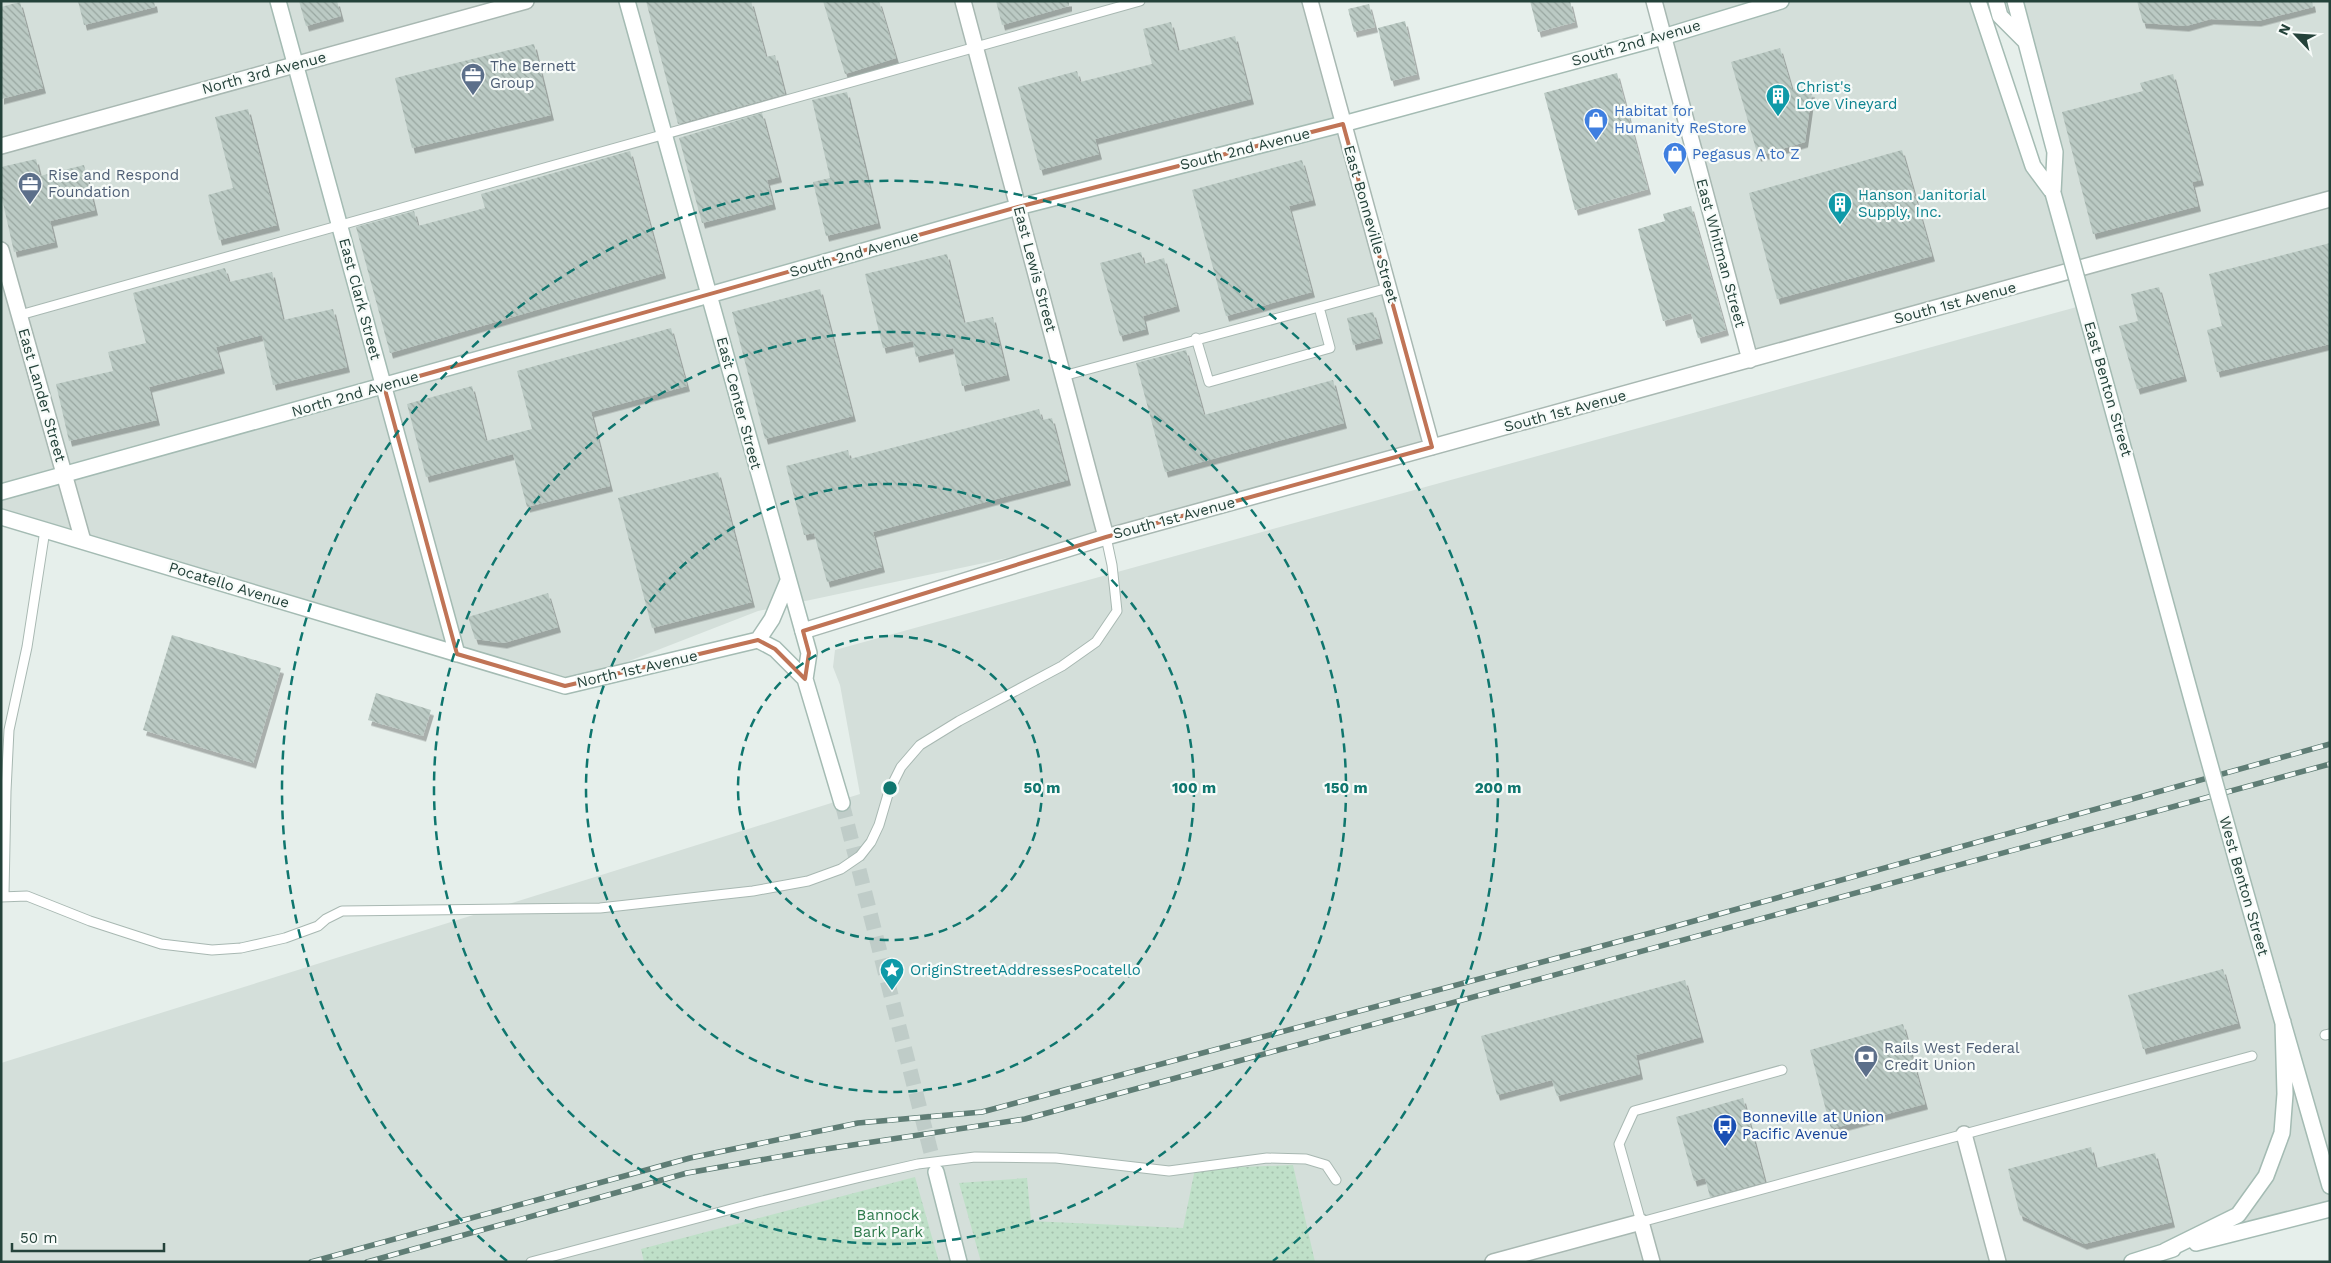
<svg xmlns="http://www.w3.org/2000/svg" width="2331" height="1263" viewBox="0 0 2331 1263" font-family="'Work Sans',sans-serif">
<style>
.built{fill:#d4dfda}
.green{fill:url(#green-dots)}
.building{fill:url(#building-back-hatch);filter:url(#shadow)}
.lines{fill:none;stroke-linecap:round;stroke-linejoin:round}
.secondary-tunnel{stroke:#bfccc8;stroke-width:15;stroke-dasharray:15 8;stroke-linecap:butt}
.lane-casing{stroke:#a8b8b2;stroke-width:11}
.street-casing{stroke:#a8b8b2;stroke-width:18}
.secondary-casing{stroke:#a4bbb3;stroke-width:18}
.lane{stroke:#fff;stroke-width:9}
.street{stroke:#fff;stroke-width:15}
.secondary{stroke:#fff;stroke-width:15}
.rail-casing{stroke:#5f7d75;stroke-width:5.5}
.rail{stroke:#f7fbf9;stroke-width:4;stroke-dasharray:11;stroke-linecap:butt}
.secondary-bridge-casing{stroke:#a4bbb3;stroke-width:18;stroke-linecap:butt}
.secondary-bridge{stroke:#fff;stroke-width:15}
.marked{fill:none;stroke:#c07456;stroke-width:4;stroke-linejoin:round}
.ring{fill:none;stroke:#0f766e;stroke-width:2.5;stroke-dasharray:9 6}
.labels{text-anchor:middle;stroke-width:4.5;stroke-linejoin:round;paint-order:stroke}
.street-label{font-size:15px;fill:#24423a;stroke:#f7fbf9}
.service-label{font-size:15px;fill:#4e5e75;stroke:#f7fbf9;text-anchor:start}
.culture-label{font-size:15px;fill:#0d838f;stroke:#f7fbf9;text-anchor:start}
.shop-label{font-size:15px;fill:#366cbe;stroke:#f7fbf9;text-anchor:start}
.transit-label{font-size:15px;fill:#164399;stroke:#f7fbf9;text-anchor:start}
.park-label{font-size:15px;fill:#2d7a4b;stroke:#f7fbf9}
.centre{fill:#0f766e;stroke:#f7fbf9;stroke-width:2.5}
.ring-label{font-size:15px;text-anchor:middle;font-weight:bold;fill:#0f766e;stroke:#f7fbf9;stroke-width:4.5;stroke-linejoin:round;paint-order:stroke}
</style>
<defs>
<pattern id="green-dots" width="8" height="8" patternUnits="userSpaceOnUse" patternTransform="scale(1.25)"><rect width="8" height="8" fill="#bfe0c8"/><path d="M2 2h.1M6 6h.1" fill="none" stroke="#a4c1ad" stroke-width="1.8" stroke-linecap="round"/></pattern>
<pattern id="building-back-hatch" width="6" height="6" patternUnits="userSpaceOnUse" patternTransform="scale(1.25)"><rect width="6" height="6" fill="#bbcac4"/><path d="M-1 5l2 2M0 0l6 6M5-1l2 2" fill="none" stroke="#98a6a0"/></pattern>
<filter id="shadow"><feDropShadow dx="3" dy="5.5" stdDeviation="0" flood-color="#0004"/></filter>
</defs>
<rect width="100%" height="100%" fill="#e6efeb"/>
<path class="built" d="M 1,1 L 1309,1 L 1432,447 L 1106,537 L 758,611 L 565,686 L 1,518 Z
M 1654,1 L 1978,1 L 2033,166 L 2053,192 L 2055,152 L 2015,1 L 2330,1 L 2330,1209 L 2132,1262 L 1,1262 L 1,1063 L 860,794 L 840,685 L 833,667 L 835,650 L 2084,305 L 2075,272 L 1750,360 Z"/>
<path class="green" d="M 1293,1165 L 1315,1262 L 981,1262 L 959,1183 L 1027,1178 L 1031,1221 L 1183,1228 L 1195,1169 Z
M 915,1177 L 939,1262 L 644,1262 L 641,1249 Z"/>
<path class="building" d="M 78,1 L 154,1 L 155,7 L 84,25 Z
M 299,1 L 337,1 L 341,16 L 306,26 Z
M 646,1 L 751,1 L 766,57 L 775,55 L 785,94 L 678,124 Z
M 823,1 L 879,1 L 896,58 L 845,74 Z
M 996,1 L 1069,1 L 1069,6 L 1002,25 Z
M 1530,1 L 1570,1 L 1575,22 L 1538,32 Z
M 2137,1 L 2312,1 L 2313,7 L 2258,21 L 2211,19 L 2186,26 L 2143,23 Z
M 20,2 L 43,88 L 1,99 L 1,7 Z
M 1369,4 L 1375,27 L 1354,32 L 1348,9 Z
M 1405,21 L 1417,74 L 1391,81 L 1378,28 Z
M 1171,22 L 1178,51 L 1235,36 L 1251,99 L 1095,139 L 1099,154 L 1040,170 L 1018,87 L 1077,71 L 1080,82 L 1152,64 L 1143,29 Z
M 534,44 L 551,115 L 412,148 L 395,78 Z
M 1780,48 L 1792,89 L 1812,92 L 1805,142 L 1758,156 L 1731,62 Z
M 1617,73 L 1648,189 L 1575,210 L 1544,93 Z
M 2173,74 L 2201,180 L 2192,182 L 2198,206 L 2093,234 L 2062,112 L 2143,91 L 2140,83 Z
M 847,92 L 878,223 L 826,236 L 813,182 L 830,178 L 812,100 Z
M 248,109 L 277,225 L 219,240 L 208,195 L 233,188 L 215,117 Z
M 762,113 L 779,177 L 767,180 L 773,204 L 702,223 L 679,138 Z
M 1902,150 L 1932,256 L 1777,299 L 1749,193 Z
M 630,151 L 663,273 L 390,353 L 356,227 L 414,211 L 418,226 L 485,208 L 481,194 Z
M 36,159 L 40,176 L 84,165 L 95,210 L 50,221 L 55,242 L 14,252 L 1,194 L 1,167 Z
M 1302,160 L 1313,200 L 1289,206 L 1312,292 L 1226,316 L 1192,190 Z
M 1691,206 L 1726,330 L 1698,338 L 1691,313 L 1663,321 L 1638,229 L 1665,221 L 1663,214 Z
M 2330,243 L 2330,344 L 2217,372 L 2207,330 L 2222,326 L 2209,274 Z
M 1141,252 L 1144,264 L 1164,258 L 1177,306 L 1143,316 L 1146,329 L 1120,336 L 1100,263 Z
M 947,254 L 964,323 L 993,317 L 1007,375 L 962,386 L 953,348 L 916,357 L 913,341 L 883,348 L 865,274 Z
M 225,268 L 229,282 L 272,272 L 283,320 L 333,309 L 347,367 L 273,385 L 262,335 L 216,347 L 222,368 L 149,387 L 157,420 L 69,441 L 56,384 L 113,371 L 108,352 L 146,343 L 133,293 Z
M 2159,287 L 2184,376 L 2137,389 L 2119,326 L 2138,321 L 2131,294 Z
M 820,289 L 853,416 L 765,439 L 732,312 Z
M 1373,312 L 1380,338 L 1353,345 L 1347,318 Z
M 671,328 L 687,386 L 591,412 L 610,486 L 527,507 L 513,454 L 426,477 L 407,404 L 472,386 L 486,441 L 532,429 L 517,371 Z
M 1186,350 L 1204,415 L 1333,380 L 1344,423 L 1165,472 L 1136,363 Z
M 1039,409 L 1042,420 L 1052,418 L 1068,480 L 873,532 L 882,567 L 827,582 L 814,533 L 804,535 L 786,466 L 848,450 L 850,459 Z
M 718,472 L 752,602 L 652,628 L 618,498 Z
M 548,593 L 558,627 L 504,643 L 475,639 L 468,617 Z
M 172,635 L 281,668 L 253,763 L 143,730 Z
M 376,693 L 431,710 L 423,736 L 368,720 Z
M 2223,969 L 2238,1023 L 2143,1049 L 2128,995 Z
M 1685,980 L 1701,1037 L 1636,1055 L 1640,1074 L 1557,1096 L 1552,1080 L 1497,1095 L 1481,1036 Z
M 1903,1024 L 1925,1104 L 1831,1129 L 1810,1050 Z
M 1743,1098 L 1765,1182 L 1710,1197 L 1705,1178 L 1694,1181 L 1676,1117 Z
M 2091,1147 L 2096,1168 L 2155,1153 L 2172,1222 L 2084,1244 L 2020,1215 L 2008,1169 Z"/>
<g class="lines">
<path class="secondary-tunnel" d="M 842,803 L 936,1172"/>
<defs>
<path id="lane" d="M 1319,307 L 1388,288
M 20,315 L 1140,1
M 1063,376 L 1319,307 L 1330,348 L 1209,382 L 1196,338
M 4,895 L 6,791 L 9,730 L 27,647 L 45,530
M 1,897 L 27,896 L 90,921 L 161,944 L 212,950 L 241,948 L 285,938 L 318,926 L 326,919 L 342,911 L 600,908 L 753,891 L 808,881 L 841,869 L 860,856 L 871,842 L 879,825 L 889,791 L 901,767 L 920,745 L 959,721 L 1062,666 L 1096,642 L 1117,611 L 1112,565 L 1106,537
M 2325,1035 L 2330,1034
M 1782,1070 L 1634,1111 L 1619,1144 L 1641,1222 L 2252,1056
M 531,1262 L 758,1202 L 861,1177 L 918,1164 L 975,1157 L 1056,1158 L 1169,1171 L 1267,1158 L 1306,1159 L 1326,1165 L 1336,1180"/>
<path id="street" d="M 963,1 L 1106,537
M 1310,1 L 1432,447
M 1654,1 L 1750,360
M 1,146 L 526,1
M 1,250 L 83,541
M 803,631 L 1106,537 L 2330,199
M 1964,1134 L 1998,1262
M 1493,1262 L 1641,1222 L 1652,1262"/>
<path id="secondary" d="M 278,1 L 457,654
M 627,1 L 809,653 L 805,679 L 842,803
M 1978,1 L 2033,166 L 2053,193
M 1996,1 L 2000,16 L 2025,41
M 2015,1 L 2055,152 L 2053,193
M 1,492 L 709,295 L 1018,207 L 1343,124 L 1663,37 L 1781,1
M 1,517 L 565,686 L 758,640 L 775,649 L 805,679
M 758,640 L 772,619 L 788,581
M 2272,985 L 2330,1186
M 936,1172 L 959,1262
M 2196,1243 L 2330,1209
M 2165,1251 L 2238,1215 L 2266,1176 L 2282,1133 L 2285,1094 L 2283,1022
M 2132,1262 L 2173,1249"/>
</defs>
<use href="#lane" class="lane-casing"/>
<use href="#street" class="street-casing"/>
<use href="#secondary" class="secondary-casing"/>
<use href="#lane" class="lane"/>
<use href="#street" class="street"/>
<use href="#secondary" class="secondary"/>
<defs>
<path id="rail" d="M 311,1262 L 690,1158 L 858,1123 L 982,1112 L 1658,931 L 2330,744
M 367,1262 L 687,1173 L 806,1152 L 1025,1119 L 2330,764"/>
</defs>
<use href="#rail" class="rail-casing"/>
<use href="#rail" class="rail"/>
<defs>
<path id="secondary-bridge" d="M 2053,193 C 2127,457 2196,722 2272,985"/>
</defs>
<use href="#secondary-bridge" class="secondary-bridge-casing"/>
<use href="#secondary-bridge" class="secondary-bridge"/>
</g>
<path class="marked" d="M 1343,124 L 1432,447 L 1106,537 L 803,631 L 809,653 L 805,679 L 775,649 L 758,640 L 565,686 L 457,654 L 384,386 L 1018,207 Z"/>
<g class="ring">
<circle cx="890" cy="788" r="152"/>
<circle cx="890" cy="788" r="304"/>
<circle cx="890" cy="788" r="456"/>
<path d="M507 1261A608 608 0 1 1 1273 1261"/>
</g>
<defs>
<symbol id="office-pin" viewBox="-11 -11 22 30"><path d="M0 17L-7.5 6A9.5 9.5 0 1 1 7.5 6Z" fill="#5c6f8a" stroke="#f7fbf9"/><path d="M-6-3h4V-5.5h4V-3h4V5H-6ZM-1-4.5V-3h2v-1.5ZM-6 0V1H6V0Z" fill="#fff"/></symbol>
<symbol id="building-pin" viewBox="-11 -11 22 30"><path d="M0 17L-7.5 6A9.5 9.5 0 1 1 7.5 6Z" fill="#0f9aa8" stroke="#f7fbf9"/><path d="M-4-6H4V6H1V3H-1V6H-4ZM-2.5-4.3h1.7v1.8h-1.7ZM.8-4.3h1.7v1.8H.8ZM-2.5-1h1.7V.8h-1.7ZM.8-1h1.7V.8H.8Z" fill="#fff"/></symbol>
<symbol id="shop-pin" viewBox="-11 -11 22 30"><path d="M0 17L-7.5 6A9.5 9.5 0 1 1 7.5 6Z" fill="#3f7fe0" stroke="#f7fbf9"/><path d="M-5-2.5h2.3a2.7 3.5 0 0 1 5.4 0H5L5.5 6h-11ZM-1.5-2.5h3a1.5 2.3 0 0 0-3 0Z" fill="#fff"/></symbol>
<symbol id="sight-pin" viewBox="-11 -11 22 30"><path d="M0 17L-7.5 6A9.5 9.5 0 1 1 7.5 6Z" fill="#0f9aa8" stroke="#f7fbf9"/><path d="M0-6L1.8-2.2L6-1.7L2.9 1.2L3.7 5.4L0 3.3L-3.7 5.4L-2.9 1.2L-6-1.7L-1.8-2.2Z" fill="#fff"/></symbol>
<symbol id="bank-pin" viewBox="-11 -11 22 30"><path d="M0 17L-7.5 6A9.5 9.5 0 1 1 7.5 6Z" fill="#5c6f8a" stroke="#f7fbf9"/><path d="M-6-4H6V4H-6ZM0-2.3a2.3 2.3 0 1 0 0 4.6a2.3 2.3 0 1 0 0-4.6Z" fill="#fff"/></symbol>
<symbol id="bus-pin" viewBox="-11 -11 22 30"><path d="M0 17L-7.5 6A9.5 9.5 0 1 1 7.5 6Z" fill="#1a4fb4" stroke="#f7fbf9"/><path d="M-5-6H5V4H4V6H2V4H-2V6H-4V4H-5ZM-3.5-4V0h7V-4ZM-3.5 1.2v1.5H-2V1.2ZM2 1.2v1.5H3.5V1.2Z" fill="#fff"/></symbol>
</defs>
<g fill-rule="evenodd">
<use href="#office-pin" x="459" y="61" width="28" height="38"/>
<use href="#building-pin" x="1764" y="82" width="28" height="38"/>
<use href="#shop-pin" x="1582" y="106" width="28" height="38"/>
<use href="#shop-pin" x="1661" y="140" width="28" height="38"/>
<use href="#office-pin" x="16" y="170" width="28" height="38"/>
<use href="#building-pin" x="1826" y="190" width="28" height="38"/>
<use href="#sight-pin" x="878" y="956" width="28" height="38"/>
<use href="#bank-pin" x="1852" y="1043" width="28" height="38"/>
<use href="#bus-pin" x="1711" y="1112" width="28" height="38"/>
</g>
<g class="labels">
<g class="street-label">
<text transform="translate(1636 43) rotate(-16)" y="5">South 2nd Avenue</text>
<text transform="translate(264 73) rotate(-15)" y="5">North 3rd Avenue</text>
<text transform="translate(1245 149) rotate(-14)" y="5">South 2nd Avenue</text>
<text transform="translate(1371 224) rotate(74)" y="5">East Bonneville Street</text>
<text transform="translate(1721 253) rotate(75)" y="5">East Whitman Street</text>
<text transform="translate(854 254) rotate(-16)" y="5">South 2nd Avenue</text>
<text transform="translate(1035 269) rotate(75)" y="5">East Lewis Street</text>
<text transform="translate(360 299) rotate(75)" y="5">East Clark Street</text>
<text transform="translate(1955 303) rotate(-15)" y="5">South 1st Avenue</text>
<text transform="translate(2108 389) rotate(74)" y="5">East Benton Street</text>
<text transform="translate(355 394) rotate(-16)" y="5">North 2nd Avenue</text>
<text transform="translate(42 395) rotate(74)" y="5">East Lander Street</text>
<text transform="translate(739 403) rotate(75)" y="5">East Center Street</text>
<text transform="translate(1565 411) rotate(-15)" y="5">South 1st Avenue</text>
<text transform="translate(1174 518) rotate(-15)" y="5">South 1st Avenue</text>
<text transform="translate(229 585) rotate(17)" y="5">Pocatello Avenue</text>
<text transform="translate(637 669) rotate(-13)" y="5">North 1st Avenue</text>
<text transform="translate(2244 886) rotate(74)" y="5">West Benton Street</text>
</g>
<g class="service-label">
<text x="490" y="71">The Bernett<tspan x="490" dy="17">Group</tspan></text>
<text x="48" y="180">Rise and Respond<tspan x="48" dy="17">Foundation</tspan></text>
<text x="1884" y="1053">Rails West Federal<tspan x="1884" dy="17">Credit Union</tspan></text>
</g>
<g class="culture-label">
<text x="1796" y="92">Christ's<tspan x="1796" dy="17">Love Vineyard</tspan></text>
<text x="1858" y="200">Hanson Janitorial<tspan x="1858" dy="17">Supply, Inc.</tspan></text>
<text x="910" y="975">OriginStreetAddressesPocatello</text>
</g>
<g class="shop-label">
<text x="1614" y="116">Habitat for<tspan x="1614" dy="17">Humanity ReStore</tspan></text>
<text x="1692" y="159">Pegasus A to Z</text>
</g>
<g class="transit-label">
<text x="1742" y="1122">Bonneville at Union<tspan x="1742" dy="17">Pacific Avenue</tspan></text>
</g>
<g class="park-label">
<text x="888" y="1220">Bannock<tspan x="888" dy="17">Bark Park</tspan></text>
</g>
</g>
<circle cx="890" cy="788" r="8" class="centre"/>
<g class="ring-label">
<text x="1042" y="793">50 m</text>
<text x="1194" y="793">100 m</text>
<text x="1346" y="793">150 m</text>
<text x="1498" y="793">200 m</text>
</g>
<rect width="2331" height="1263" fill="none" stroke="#24423a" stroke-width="5"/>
<g transform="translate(2296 35) rotate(295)" stroke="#f7fbf9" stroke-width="4" paint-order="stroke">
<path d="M0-4L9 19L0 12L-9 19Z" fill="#24423a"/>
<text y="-8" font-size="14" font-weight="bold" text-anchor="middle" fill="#24423a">N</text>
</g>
<path d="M12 1243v8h152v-8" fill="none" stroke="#24423a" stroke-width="2.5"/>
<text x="20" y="1243" font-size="15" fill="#24423a" stroke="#f7fbf9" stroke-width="4" paint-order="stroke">50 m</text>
</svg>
